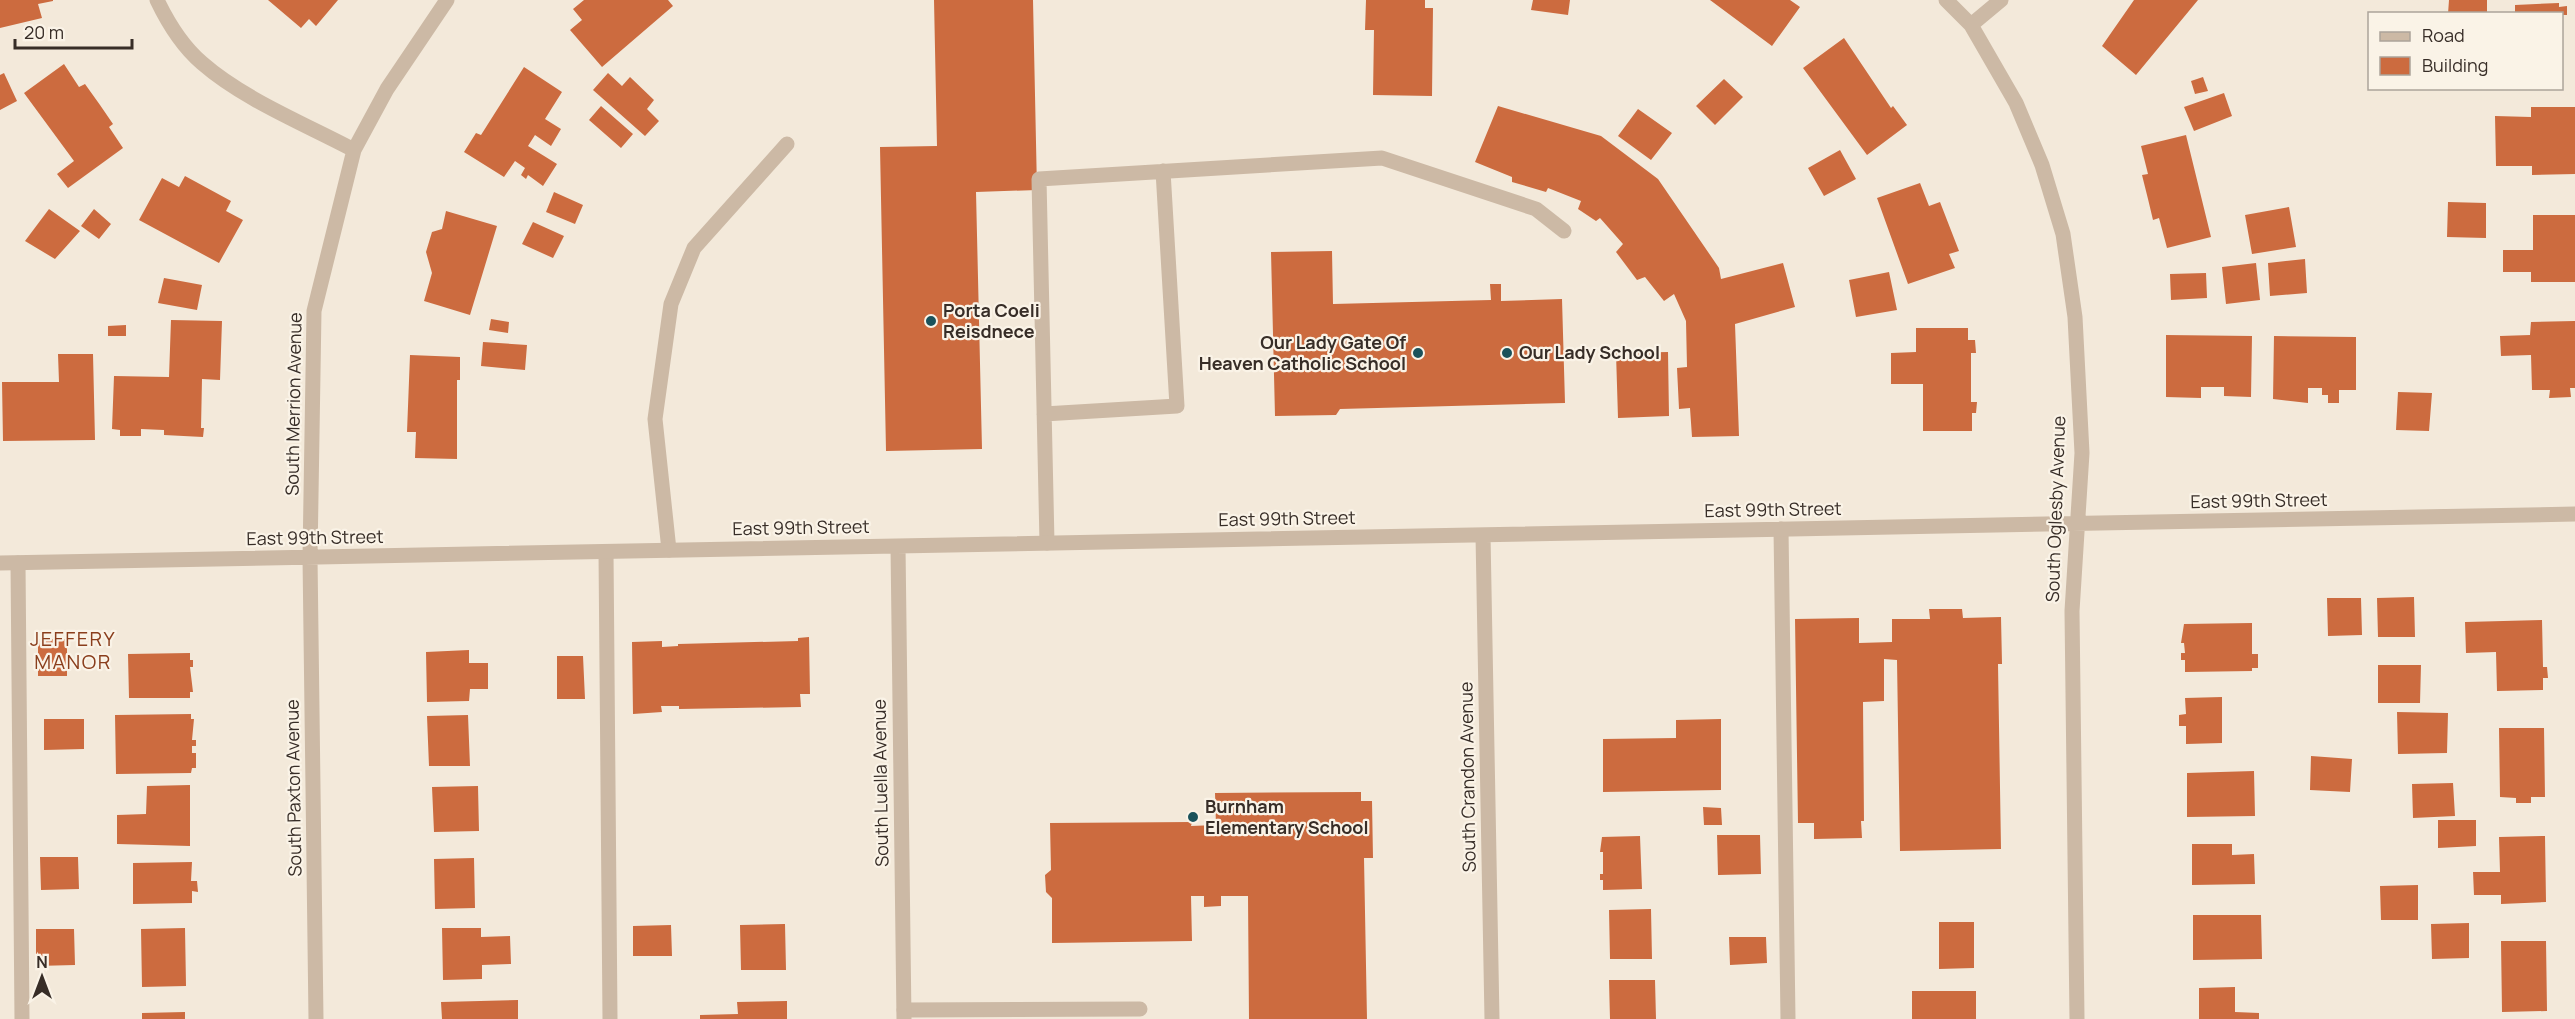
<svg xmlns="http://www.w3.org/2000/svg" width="2575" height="1019" viewBox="0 0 2575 1019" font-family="Manrope,sans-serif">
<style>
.building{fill:#cc6b3f}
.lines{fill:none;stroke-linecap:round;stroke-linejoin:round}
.service{stroke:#ccb9a5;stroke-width:15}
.minor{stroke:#ccb9a5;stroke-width:15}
.poi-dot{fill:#1a525b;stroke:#faf3e7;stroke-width:2}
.labels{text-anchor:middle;stroke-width:4.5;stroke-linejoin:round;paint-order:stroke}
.poi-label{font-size:18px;font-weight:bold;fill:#372d27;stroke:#faf3e7;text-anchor:start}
.street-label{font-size:18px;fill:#372d27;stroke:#faf3e7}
.neighbourhood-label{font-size:20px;letter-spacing:1.5px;fill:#8a3e1c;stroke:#faf3e7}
</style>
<rect width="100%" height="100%" fill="#f3e9da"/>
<path class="building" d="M 0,0 L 53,0 L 53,1 L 38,4 L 42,18 L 0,28 Z
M 268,0 L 338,0 L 316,26 L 309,19 L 301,28 Z
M 584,0 L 668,0 L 673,6 L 602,67 L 570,30 L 582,20 L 573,9 Z
M 934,0 L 1033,0 L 1037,190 L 976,192 L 982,449 L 886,451 L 880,147 L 937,146 Z
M 1366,0 L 1425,0 L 1425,8 L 1433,8 L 1432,96 L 1373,95 L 1374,30 L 1365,30 Z
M 1533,0 L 1570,0 L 1568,15 L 1531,10 Z
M 1710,0 L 1790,0 L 1800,7 L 1772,46 Z
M 2134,0 L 2198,0 L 2136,75 L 2102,46 Z
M 2449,0 L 2487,0 L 2487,14 L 2448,14 Z
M 2559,3 L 2559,7 L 2567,6 L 2567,15 L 2515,14 L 2515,5 Z
M 1844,38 L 1891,108 L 1893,106 L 1907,125 L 1867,155 L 1803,68 Z
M 64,64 L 79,87 L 85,84 L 100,105 L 113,124 L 109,127 L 123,148 L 68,188 L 57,174 L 74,161 L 24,93 Z
M 524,67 L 562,92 L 545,119 L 561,129 L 551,146 L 535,135 L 528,146 L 557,164 L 543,186 L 528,175 L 526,179 L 521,175 L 525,168 L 515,161 L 504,177 L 464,152 L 476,133 L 481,135 Z
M 4,73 L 17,101 L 0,110 L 0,75 Z
M 608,73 L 622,86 L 630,77 L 654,100 L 647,109 L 659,121 L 645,136 L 593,90 Z
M 2203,77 L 2208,91 L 2195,94 L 2191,81 Z
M 1724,79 L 1743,97 L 1715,125 L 1696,106 Z
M 2224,93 L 2232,116 L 2194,131 L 2184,107 Z
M 601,106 L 633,134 L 621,148 L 589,120 Z
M 1498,106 L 1601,136 L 1658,179 L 1719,268 L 1721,279 L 1783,263 L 1795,307 L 1735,324 L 1739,436 L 1692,437 L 1690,408 L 1679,409 L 1677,368 L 1687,367 L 1686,321 L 1674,294 L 1664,301 L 1645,277 L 1637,280 L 1616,252 L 1623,244 L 1600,218 L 1596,221 L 1578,209 L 1581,201 L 1548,188 L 1546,192 L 1512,182 L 1512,177 L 1475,162 Z
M 2531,107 L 2575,107 L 2575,174 L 2532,175 L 2532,166 L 2496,166 L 2495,116 L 2531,117 Z
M 1638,109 L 1672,133 L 1651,160 L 1618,136 Z
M 2186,135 L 2211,237 L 2167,248 L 2159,218 L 2153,220 L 2148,199 L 2142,175 L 2148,174 L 2141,146 Z
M 1840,150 L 1856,179 L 1824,196 L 1808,168 Z
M 185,176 L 231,201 L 226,211 L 243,220 L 219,263 L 139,220 L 162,178 L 179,187 Z
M 1920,183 L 1929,206 L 1940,202 L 1959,251 L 1949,254 L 1955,268 L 1908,284 L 1877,198 Z
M 554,192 L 583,205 L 575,224 L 546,212 Z
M 2448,202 L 2486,203 L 2486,238 L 2447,237 Z
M 2289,207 L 2296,247 L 2252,254 L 2245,215 Z
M 49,209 L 80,231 L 55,259 L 25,241 Z
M 94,209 L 111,224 L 99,239 L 81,226 Z
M 446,211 L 497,226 L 470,315 L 424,301 L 432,273 L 426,252 L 432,232 L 442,229 Z
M 2533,215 L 2575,215 L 2575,282 L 2531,282 L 2531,272 L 2503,272 L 2503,250 L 2533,250 Z
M 533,222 L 564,236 L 553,258 L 522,244 Z
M 1332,251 L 1333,304 L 1491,300 L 1490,284 L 1501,284 L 1501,301 L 1562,299 L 1565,403 L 1340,409 L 1336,415 L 1275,416 L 1271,252 Z
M 2305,259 L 2307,293 L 2270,296 L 2268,263 Z
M 2256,263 L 2260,300 L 2226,304 L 2222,267 Z
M 1889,272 L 1897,310 L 1856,317 L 1849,280 Z
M 2206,273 L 2207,298 L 2171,300 L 2170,274 Z
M 164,278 L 202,285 L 197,310 L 158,303 Z
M 491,319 L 509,322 L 508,333 L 489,330 Z
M 171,320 L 222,321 L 220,380 L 202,379 L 201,428 L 204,428 L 203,437 L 164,435 L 164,430 L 141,429 L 141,436 L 120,436 L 120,430 L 112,429 L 114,376 L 169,377 Z
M 2575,321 L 2575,388 L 2570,388 L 2571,397 L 2549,398 L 2550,390 L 2532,390 L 2531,355 L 2501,356 L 2500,336 L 2530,335 L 2531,322 Z
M 126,325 L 126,336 L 108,336 L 108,326 Z
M 1916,328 L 1968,328 L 1968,340 L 1975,340 L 1976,353 L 1971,353 L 1971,402 L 1977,402 L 1976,413 L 1972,413 L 1972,431 L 1923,431 L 1923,384 L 1891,384 L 1891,353 L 1916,352 Z
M 2166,335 L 2252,336 L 2251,397 L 2224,396 L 2224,387 L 2201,387 L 2201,398 L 2166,397 Z
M 2274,336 L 2356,337 L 2356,390 L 2339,390 L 2339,403 L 2328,403 L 2328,395 L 2322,395 L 2322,388 L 2308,388 L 2308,403 L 2273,399 Z
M 483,342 L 527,345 L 525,370 L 481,366 Z
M 1668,352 L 1669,416 L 1618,418 L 1616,353 Z
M 58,354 L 93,354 L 95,440 L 3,441 L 2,382 L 59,382 Z
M 410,355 L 460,357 L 460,380 L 457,380 L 457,459 L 415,458 L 416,432 L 407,432 Z
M 2398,392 L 2432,393 L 2429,431 L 2396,430 Z
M 2414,597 L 2415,637 L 2378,637 L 2377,598 Z
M 2327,598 L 2361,598 L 2362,635 L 2328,636 Z
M 1929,609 L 1962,609 L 1963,618 L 2001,617 L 2002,664 L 1998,664 L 2001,849 L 1900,851 L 1897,660 L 1884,659 L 1884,701 L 1863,702 L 1864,821 L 1861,821 L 1862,838 L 1814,839 L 1814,823 L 1798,823 L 1795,619 L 1859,618 L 1859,643 L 1892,642 L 1892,619 L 1930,619 Z
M 2542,620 L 2543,667 L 2547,667 L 2548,678 L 2543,678 L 2543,690 L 2497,691 L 2496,652 L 2466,653 L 2465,622 Z
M 2252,623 L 2252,654 L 2258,654 L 2258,668 L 2252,668 L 2252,671 L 2185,672 L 2185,660 L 2181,660 L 2181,653 L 2185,653 L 2184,643 L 2181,643 L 2184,624 Z
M 809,637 L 810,694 L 800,694 L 801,707 L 679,709 L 679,706 L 661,706 L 662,712 L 633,714 L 632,642 L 662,641 L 662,647 L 678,646 L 678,644 L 798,641 L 798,638 Z
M 38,639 L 67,639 L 67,676 L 38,676 Z
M 469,650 L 469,663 L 488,663 L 488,689 L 470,689 L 469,701 L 427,702 L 426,652 Z
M 190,653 L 190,660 L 193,660 L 193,667 L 190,667 L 193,692 L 190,692 L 190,698 L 129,698 L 128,654 Z
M 557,656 L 583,656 L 585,699 L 557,699 Z
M 2378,665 L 2421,665 L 2420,703 L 2378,703 Z
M 2222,697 L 2222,743 L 2186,744 L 2186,726 L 2179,726 L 2179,715 L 2186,714 L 2185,698 Z
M 2397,712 L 2448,713 L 2447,753 L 2398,754 Z
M 191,714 L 191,719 L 194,719 L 192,740 L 196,740 L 196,746 L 192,746 L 192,753 L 196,753 L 196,768 L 192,768 L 191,773 L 116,774 L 115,715 Z
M 468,715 L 470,766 L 429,766 L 427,716 Z
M 44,719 L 84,719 L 84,749 L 44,750 Z
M 1721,719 L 1721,790 L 1603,792 L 1603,739 L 1676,738 L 1676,720 Z
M 2499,728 L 2544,728 L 2545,797 L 2531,797 L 2531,803 L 2516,803 L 2516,798 L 2500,797 Z
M 2311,756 L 2352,759 L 2350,792 L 2310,790 Z
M 2254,771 L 2255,816 L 2187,817 L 2187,773 Z
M 2453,783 L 2455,816 L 2413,818 L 2412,784 Z
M 190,785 L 190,846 L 117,844 L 117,815 L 146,814 L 147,786 Z
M 478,786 L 479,831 L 434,832 L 432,787 Z
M 1361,792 L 1361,801 L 1372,801 L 1373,858 L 1364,858 L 1367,1019 L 1249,1019 L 1248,896 L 1221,896 L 1221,906 L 1204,907 L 1204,896 L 1191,896 L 1192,941 L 1052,943 L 1052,898 L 1046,892 L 1045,875 L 1051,870 L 1050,823 L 1192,822 L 1191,826 L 1216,825 L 1215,793 Z
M 1703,807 L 1721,808 L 1722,825 L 1704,825 Z
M 2438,820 L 2476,820 L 2476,846 L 2438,848 Z
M 1717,835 L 1760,835 L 1761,874 L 1718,875 Z
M 1640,836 L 1642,889 L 1603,890 L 1603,880 L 1600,880 L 1600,874 L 1603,874 L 1603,852 L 1600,852 L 1602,837 Z
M 2545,836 L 2546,902 L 2501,904 L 2501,895 L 2474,895 L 2473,872 L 2500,872 L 2499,837 Z
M 2192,844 L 2232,844 L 2232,855 L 2254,854 L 2255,884 L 2192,885 Z
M 40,857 L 78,857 L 79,889 L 41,890 Z
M 474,858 L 475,908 L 435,909 L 434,859 Z
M 192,862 L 191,881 L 197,881 L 198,892 L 192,891 L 192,903 L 133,904 L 133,863 Z
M 2418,885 L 2418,920 L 2381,920 L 2380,886 Z
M 1651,909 L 1652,959 L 1610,959 L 1609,910 Z
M 2193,915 L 2261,915 L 2262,959 L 2193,960 Z
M 1939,922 L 1974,922 L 1974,968 L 1939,969 Z
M 2469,923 L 2469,958 L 2432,959 L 2431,924 Z
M 785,924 L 786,970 L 741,970 L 740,925 Z
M 671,925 L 672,956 L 633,956 L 633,926 Z
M 185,928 L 186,986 L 142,987 L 141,929 Z
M 442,928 L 481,928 L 481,937 L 510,936 L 511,964 L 482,965 L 482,979 L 443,980 Z
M 36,929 L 74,929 L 75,965 L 36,966 Z
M 1729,937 L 1766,937 L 1767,963 L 1730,965 Z
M 2501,941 L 2546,941 L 2547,1011 L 2502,1012 Z
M 1609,980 L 1655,980 L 1656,1019 L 1610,1019 Z
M 2235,987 L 2235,1012 L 2259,1013 L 2259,1019 L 2199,1019 L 2199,988 Z
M 1912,991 L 1976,991 L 1976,1019 L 1912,1019 Z
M 518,1000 L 518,1019 L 442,1019 L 441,1002 Z
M 787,1001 L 787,1019 L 700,1019 L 700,1015 L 738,1014 L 737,1002 Z
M 185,1012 L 185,1019 L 142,1019 L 142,1013 Z"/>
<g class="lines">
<path class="service" d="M 1044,414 L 1177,406 L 1163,171
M 1781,529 L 1788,1019
M 1047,543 L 1039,179 L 1382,158 L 1536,209 L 1564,231
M 669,550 L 655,419 L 671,304 L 694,248 L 787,144
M 606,552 L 610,1019
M 18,563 L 22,1019
M 904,1010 L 1140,1009"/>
<path class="minor" d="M 157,0 C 168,23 182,46 202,63 C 243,99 305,124 354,150 L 314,311 L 310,557 L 316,1019
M 1946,0 L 1971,25
M 2001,0 L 1971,25 L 2016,103 L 2042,165 L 2063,234 L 2075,317 L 2082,453 L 2072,611 L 2077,1019
M 354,150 L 387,89 L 447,0
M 1483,535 L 1492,1019
M 898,546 L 904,1019
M 0,563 L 2575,514"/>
</g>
<g class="poi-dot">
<circle cx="931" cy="321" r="6"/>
<circle cx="1418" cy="353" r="6"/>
<circle cx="1507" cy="353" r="6"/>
<circle cx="1193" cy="817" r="6"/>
</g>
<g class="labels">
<g class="poi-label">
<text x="943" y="317">Porta Coeli<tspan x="943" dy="21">Reisdnece</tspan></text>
<text x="1406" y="349" text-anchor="end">Our Lady Gate Of<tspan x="1406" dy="21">Heaven Catholic School</tspan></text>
<text x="1519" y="359">Our Lady School</text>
<text x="1205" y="813">Burnham<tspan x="1205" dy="21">Elementary School</tspan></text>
</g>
<g class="street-label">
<text transform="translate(294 404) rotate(-89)" y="6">South Merrion Avenue</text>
<text transform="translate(2259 501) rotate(-1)" y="6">East 99th Street</text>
<text transform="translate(2056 509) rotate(-88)" y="6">South Oglesby Avenue</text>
<text transform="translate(1773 510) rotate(-1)" y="6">East 99th Street</text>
<text transform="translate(1287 519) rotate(-1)" y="6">East 99th Street</text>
<text transform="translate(801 528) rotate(-1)" y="6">East 99th Street</text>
<text transform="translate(315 538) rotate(-1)" y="6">East 99th Street</text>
<text transform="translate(1468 777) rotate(-91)" y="6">South Crandon Avenue</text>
<text transform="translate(881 783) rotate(-91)" y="6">South Luella Avenue</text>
<text transform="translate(294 788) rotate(-91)" y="6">South Paxton Avenue</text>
</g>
<g class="neighbourhood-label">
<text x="73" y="646">JEFFERY<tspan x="73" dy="23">MANOR</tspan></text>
</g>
</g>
<rect x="2368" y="12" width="195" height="78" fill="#faf3e7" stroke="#aca49a" stroke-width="1.5"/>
<rect x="2380" y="32" width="30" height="9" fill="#ccb9a5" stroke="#aca49a" stroke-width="1.5"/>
<text x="2422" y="42" font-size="18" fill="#372d27">Road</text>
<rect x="2380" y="57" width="30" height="18" fill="#cc6b3f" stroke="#aca49a" stroke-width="1.5"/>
<text x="2422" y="72" font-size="18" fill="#372d27">Building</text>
<g transform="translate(42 977)" stroke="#faf3e7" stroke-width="4.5" paint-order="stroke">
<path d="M0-4.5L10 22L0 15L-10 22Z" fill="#372d27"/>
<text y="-9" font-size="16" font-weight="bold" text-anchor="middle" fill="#372d27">N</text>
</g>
<path d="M15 39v9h117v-9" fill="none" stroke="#372d27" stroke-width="3"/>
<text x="24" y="39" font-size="18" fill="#372d27" stroke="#faf3e7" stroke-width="4.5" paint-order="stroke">20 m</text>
</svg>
